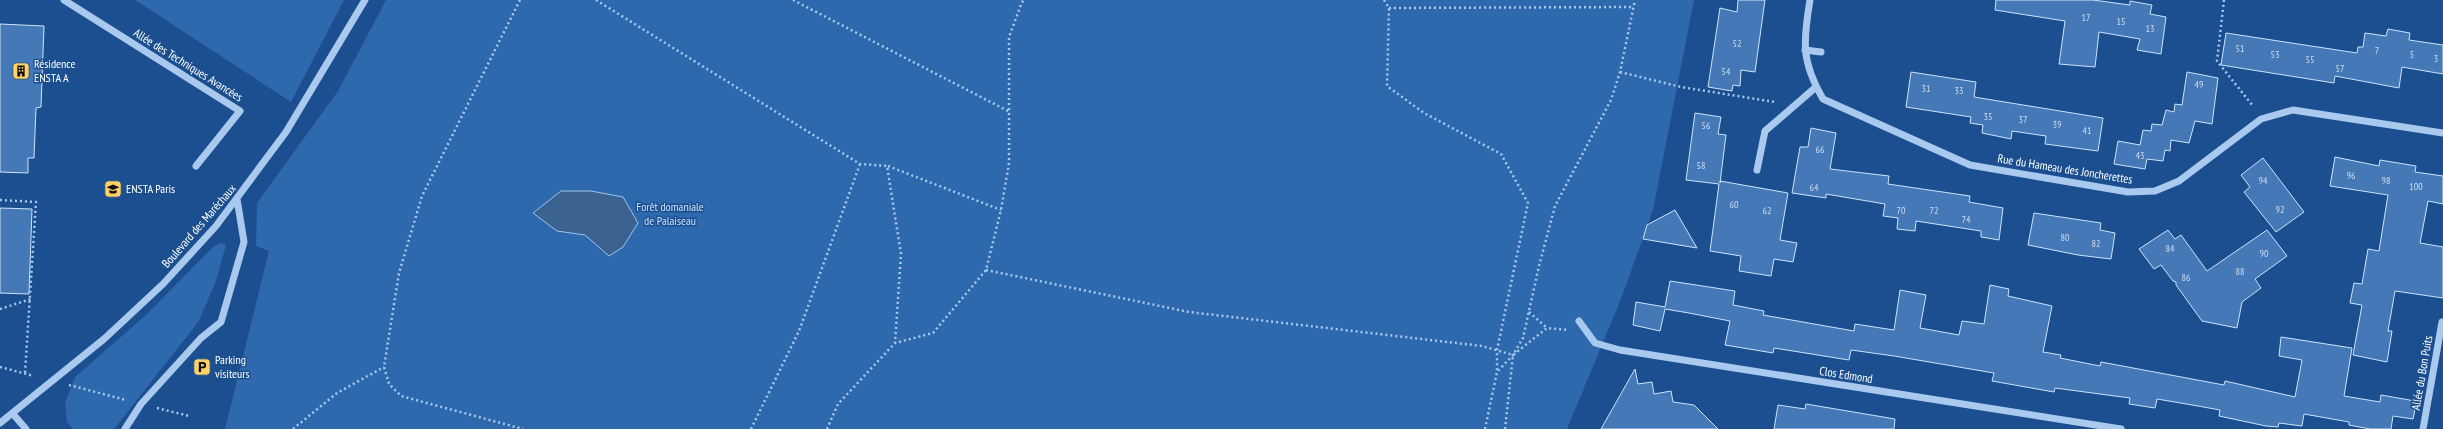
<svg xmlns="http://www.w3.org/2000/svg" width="2443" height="429" viewBox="0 0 2443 429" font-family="'PT Sans Narrow',sans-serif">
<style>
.green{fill:#2e69ad}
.water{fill:#3c6290;stroke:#9cc4f0}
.building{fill:#4478b7;stroke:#cfe3fa}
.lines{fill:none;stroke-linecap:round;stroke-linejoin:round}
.path{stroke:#a9c9ee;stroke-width:2.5;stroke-dasharray:2 3;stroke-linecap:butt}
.minor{stroke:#a9c9ee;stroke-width:7}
.labels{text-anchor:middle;stroke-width:3;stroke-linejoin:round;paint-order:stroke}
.number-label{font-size:10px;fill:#d0dded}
.poi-label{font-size:12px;fill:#fff;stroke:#1b4f8f;text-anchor:start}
.street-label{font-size:12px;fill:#fff;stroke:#1b4f8f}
.park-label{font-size:12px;fill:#cfe3fa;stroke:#1b4f8f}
</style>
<rect width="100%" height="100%" fill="#1b4f8f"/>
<path class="green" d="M 135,0 L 344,0 L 291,102 Z
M 386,0 L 1694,0 L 1653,210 L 1621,299 L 1567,429 L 225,429 L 269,251 L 256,246 L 257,203 L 338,91 Z
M 221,243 L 226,245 L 216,281 L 199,321 L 114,429 L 73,429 L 67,422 L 65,403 L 75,377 L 146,315 L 213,247 Z"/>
<path class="water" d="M 561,191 L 591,191 L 623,197 L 638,223 L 623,247 L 609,256 L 585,235 L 557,231 L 533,213 Z"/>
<path class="building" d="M 1738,0 L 1765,0 L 1755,72 L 1741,70 L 1740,86 L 1733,85 L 1732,91 L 1708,87 L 1720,8 L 1737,12 Z
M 1996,0 L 2093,0 L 2130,5 L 2130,1 L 2152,5 L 2150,14 L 2166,17 L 2161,54 L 2137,50 L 2140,39 L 2099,32 L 2095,67 L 2059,64 L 2065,21 L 1995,10 Z
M 0,24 L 44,26 L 41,107 L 36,108 L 34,158 L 28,158 L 28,173 L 0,172 Z
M 2388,29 L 2410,33 L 2409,40 L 2443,45 L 2443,74 L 2402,67 L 2399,88 L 2335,76 L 2334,83 L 2221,65 L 2226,33 L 2357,53 L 2358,47 L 2363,47 L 2365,33 L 2386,36 Z
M 1911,72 L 1976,82 L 1974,97 L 2103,118 L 2098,151 L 2045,144 L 2046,136 L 2012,131 L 2011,139 L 1982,133 L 1983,125 L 1970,123 L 1971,117 L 1906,107 Z
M 2187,72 L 2218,78 L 2212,124 L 2195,121 L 2189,143 L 2171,140 L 2170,151 L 2165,150 L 2163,161 L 2147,159 L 2145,169 L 2114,164 L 2118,141 L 2140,145 L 2143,130 L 2151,131 L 2152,124 L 2162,125 L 2166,110 L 2174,112 L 2175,104 L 2182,105 Z
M 1695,113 L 1721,117 L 1718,134 L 1726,135 L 1720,183 L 1720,181 L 1788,193 L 1780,240 L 1797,243 L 1793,262 L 1774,259 L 1771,276 L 1739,271 L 1741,256 L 1710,251 L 1719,184 L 1686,180 Z
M 1811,128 L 1836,133 L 1830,169 L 1889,176 L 1888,184 L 1970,196 L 1969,202 L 2003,208 L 1999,240 L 1981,237 L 1981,231 L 1916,221 L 1915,231 L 1897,229 L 1898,218 L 1883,216 L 1885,204 L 1826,194 L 1826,198 L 1792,193 L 1800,147 L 1808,147 Z
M 2335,157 L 2379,166 L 2380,160 L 2416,166 L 2415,172 L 2443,176 L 2443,204 L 2428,201 L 2420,243 L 2443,247 L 2443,298 L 2395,291 L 2388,331 L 2392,331 L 2387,362 L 2353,355 L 2362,305 L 2350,303 L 2354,283 L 2362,284 L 2368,249 L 2379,251 L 2388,195 L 2330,186 Z
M 2263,158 L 2304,212 L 2276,232 L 2244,192 L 2250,187 L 2241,175 Z
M 0,208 L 32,209 L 29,294 L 0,293 Z
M 1675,210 L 1697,248 L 1643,239 L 1647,225 Z
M 2034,213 L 2101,223 L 2100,230 L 2115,233 L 2111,259 L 2078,255 L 2028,245 Z
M 2168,230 L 2175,239 L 2181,235 L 2207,271 L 2267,230 L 2287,256 L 2255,279 L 2261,288 L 2242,302 L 2237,328 L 2202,321 L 2176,285 L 2176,282 L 2173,281 L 2161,265 L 2154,269 L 2139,249 Z
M 1670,281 L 1735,291 L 1733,305 L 1764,311 L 1763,315 L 1854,331 L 1855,324 L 1894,330 L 1900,290 L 1926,295 L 1920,328 L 1959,335 L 1962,321 L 1984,324 L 1990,285 L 2009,289 L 2008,296 L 2052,306 L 2043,352 L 2061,355 L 2060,358 L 2100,366 L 2101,362 L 2224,385 L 2225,381 L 2295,397 L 2302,360 L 2279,356 L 2281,337 L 2352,348 L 2344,396 L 2380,402 L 2381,395 L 2415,401 L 2415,409 L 2413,419 L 2393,416 L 2391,429 L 2370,429 L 2349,425 L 2349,422 L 2304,414 L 2302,426 L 2279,423 L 2278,427 L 2266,426 L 2219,416 L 2220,410 L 2198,406 L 2157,399 L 2155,408 L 2129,404 L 2130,398 L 2055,388 L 2054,392 L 1992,381 L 1994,373 L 1894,356 L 1851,350 L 1849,360 L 1774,348 L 1773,353 L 1725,345 L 1730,321 L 1689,313 L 1665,309 L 1660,331 L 1633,325 L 1636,302 L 1665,307 Z
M 1635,369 L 1638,384 L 1652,382 L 1654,394 L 1671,391 L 1673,402 L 1694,405 L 1718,429 L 1601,429 Z
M 1806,404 L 1895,419 L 1894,429 L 1774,429 L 1778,405 L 1805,409 Z"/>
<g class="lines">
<path class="path" d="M 520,0 L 422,196 L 399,273 L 384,367 L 389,384 L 401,396 L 523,429
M 596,0 L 860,164 L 887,166 L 901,254 L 895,343
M 793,0 L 1008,111
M 1384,0 L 1389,8 L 1387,86 L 1424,113 L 1501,154 L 1528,203 L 1497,350 L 1497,371
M 2224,0 L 2217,61 L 2253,106
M 1389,8 L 1634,7
M 1620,72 L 1681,87 L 1775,102
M 888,166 L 1001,210
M 0,200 L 36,202 L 25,373
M 986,270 L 1189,312 L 1482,346 L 1513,355
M 0,309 L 31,299
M 1529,312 L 1547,328
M 0,367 L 34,376
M 69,385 L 126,400
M 157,408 L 189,416
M 293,429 L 337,393 L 384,367
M 751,429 L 799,331 L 860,164
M 827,429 L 838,404 L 895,343 L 933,333 L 986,270 L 1001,210 L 1009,163 L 1009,37 L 1022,2 L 1026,0
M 1485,429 L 1497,372 L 1513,355 L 1523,338 L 1539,266 L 1555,206 L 1611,100 L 1620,72 L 1635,0
M 1505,429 L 1513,355 L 1547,328 L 1568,330"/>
<path class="minor" d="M 64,0 L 240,111 L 196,166
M 1810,0 C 1803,42 1801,61 1823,99 L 1970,165 L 2128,192 L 2155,191 L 2179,181 L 2261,119 L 2293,110 L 2443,133
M 1805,50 L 1821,52
M 1757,170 L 1765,131 L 1816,87
M 1579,321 L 1595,343 L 1620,350 L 2121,429
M 13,414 L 26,429
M 0,423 L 104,339 L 163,284 L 216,226 L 286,132 L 365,0
M 125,429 L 141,404 L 201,338 L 221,322 L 244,242 L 237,199
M 2423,429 L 2442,322"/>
</g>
<defs>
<symbol id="building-square" viewBox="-11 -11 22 22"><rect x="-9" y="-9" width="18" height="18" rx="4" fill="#ffd166" stroke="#1b4f8f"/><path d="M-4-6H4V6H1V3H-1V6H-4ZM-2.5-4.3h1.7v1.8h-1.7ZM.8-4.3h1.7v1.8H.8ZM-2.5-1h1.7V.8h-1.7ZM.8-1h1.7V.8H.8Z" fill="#111"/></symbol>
<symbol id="university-square" viewBox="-11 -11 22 22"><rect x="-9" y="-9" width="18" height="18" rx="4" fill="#ffd166" stroke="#1b4f8f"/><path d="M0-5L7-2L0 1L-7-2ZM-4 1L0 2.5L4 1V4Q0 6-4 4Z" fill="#111"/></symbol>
<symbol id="parking-square" viewBox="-11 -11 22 22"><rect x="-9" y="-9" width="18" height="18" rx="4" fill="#ffd166" stroke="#1b4f8f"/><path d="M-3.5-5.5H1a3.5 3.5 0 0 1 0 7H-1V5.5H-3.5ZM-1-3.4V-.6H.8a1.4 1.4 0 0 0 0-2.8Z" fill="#111"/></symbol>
</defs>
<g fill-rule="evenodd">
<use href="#building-square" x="11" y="61" width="20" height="20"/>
<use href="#university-square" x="103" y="179" width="20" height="20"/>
<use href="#parking-square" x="192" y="357" width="20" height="20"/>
</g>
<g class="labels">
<g class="number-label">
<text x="2086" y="21">17</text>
<text x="2121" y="25">15</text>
<text x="2150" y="32">13</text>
<text x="1737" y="47">52</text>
<text x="2240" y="52">51</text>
<text x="2377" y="54">7</text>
<text x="2275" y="58">53</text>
<text x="2412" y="58">5</text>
<text x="2436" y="62">3</text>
<text x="2310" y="63">55</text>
<text x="2340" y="72">57</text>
<text x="1726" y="75">54</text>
<text x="2199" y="88">49</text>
<text x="1926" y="92">31</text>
<text x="1959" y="94">33</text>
<text x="1988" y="120">35</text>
<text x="2023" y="123">37</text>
<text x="2057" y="128">39</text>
<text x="1706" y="129">56</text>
<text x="2087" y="134">41</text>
<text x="1820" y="153">66</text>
<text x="2140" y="159">43</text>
<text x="1701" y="169">58</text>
<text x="2351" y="179">96</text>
<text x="2263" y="184">94</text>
<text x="2386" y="184">98</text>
<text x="2416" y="190">100</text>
<text x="1814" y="191">64</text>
<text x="1734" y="208">60</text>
<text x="2280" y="213">92</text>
<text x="1767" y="214">62</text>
<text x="1901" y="214">70</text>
<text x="1934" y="214">72</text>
<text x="1966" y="223">74</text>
<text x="2065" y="241">80</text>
<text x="2096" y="247">82</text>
<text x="2170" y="252">84</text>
<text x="2264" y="257">90</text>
<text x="2240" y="275">88</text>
<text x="2186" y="281">86</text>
</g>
<g class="poi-label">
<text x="34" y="68">Résidence<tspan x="34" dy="14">ENSTA A</tspan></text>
<text x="126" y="193">ENSTA Paris</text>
<text x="215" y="364">Parking<tspan x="215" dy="14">visiteurs</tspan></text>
</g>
<g class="street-label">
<text transform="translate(188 65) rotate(32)" y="4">Allée des Techniques Avancées</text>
<text transform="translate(2065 169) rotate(9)" y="4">Rue du Hameau des Joncherettes</text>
<text transform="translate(199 226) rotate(-49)" y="4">Boulevard des Maréchaux</text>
<text transform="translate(2422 373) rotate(-80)" y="4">Allée du Bon Puits</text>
<text transform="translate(1846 375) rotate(9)" y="4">Clos Edmond</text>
</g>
<g class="park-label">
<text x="670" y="211">Forêt domaniale<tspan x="670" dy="14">de Palaiseau</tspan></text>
</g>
</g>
</svg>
